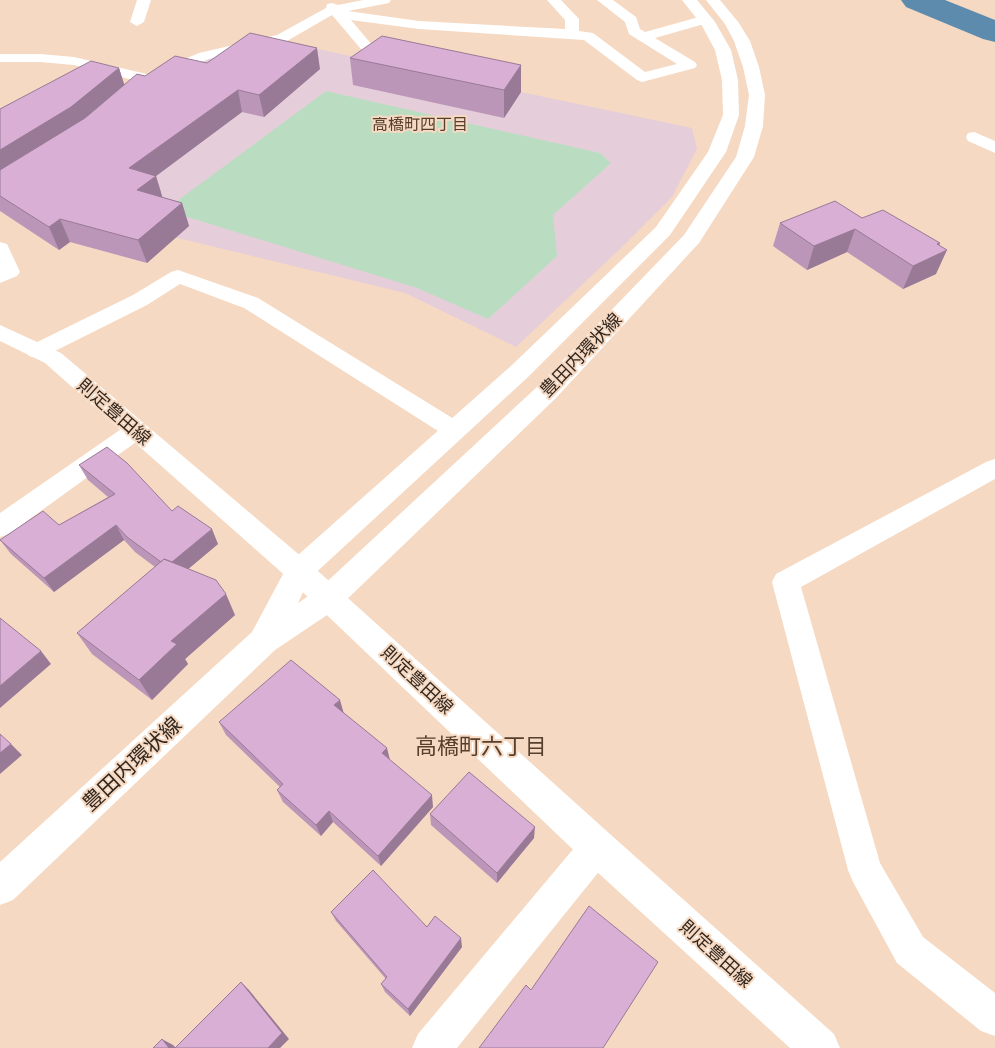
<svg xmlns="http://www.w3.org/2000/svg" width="995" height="1048" viewBox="0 0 995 1048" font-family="'Roboto Condensed','Noto Sans JP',sans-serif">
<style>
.education{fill:#e5ceda}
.green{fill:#baddc1}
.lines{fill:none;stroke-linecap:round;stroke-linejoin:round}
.river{fill:#5c8bad;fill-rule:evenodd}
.minor{fill:#fff;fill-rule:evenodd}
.tertiary{fill:#fff;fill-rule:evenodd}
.secondary{fill:#fff;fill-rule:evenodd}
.wall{fill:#bb96b8}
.shaded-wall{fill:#987a96}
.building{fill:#d9afd6;stroke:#987a96}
.labels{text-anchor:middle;stroke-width:4;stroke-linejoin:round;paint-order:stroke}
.far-neighbourhood-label{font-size:16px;fill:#563f2c;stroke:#f6d9c2}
.street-label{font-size:18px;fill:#32271f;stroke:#f6d9c2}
.near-street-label{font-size:21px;fill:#32271f;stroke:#f6d9c2}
.near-neighbourhood-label{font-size:22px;fill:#563f2c;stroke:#f6d9c2}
</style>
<rect width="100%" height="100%" fill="#f6d9c2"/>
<path class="education" d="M 275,40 L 692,128 L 697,149 L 672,197 L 620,249 L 516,347 L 405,293 L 62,210 L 150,93 L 218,52 Z"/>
<path class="green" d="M 326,91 L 600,153 L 611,163 L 553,215 L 557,256 L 488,319 L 417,288 L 165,210 Z"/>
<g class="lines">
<path class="river" d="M 901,0 L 945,0 L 995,20 L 995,42 L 983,39 L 906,7 Z"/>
<path class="minor" d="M 137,0 L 151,0 L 144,22 L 137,26 L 130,22 Z
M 363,0 L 391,0 L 389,3 L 348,11 L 419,21 L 565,29 L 565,20 L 547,0 L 561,0 L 579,19 L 579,31 L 593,33 L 645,72 L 677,64 L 629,34 L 625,22 L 597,0 L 613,0 L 636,17 L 640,29 L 645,32 L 706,15 L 713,19 L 711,22 L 655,38 L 695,62 L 697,65 L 695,68 L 642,82 L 637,80 L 584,40 L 419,29 L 351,20 L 378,52 L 376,55 L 366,55 L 332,15 L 287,41 L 209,59 L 160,79 L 158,83 L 153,85 L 74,65 L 40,62 L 0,62 L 0,54 L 40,54 L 74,57 L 151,75 L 154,72 L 199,53 L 277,35 L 326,8 L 327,4 L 332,3 L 338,5 Z
M 974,132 L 995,141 L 995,153 L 968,141 L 966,137 L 968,133 Z
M 0,242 L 7,244 L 20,272 L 17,276 L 0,283 Z
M 178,270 L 258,298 L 462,424 L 466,430 L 462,436 L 454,438 L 446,436 L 244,308 L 180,284 L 147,305 L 45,356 L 37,358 L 29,356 L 26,351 L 29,346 L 133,295 L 171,272 Z
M 135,422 L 143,425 L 147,431 L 143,437 L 9,534 L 0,537 L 0,513 L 127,425 Z
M 995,459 L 995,479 L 801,587 L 880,863 L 923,937 L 995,993 L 995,1036 L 981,1031 L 897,963 L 853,882 L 848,870 L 772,582 L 776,574 L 986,462 Z
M 597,830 L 609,835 L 614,847 L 609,859 L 457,1048 L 412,1048 L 418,1034 L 585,835 Z"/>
<path class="tertiary" d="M 682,0 L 697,0 L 715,22 L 731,50 L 738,80 L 739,115 L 726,152 L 670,235 L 528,377 L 309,579 L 298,603 L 319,589 L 538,386 L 684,235 L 736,157 L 745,126 L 749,95 L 743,67 L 734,41 L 725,24 L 706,0 L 720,0 L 739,23 L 750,41 L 759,67 L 765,95 L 763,126 L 754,157 L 699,243 L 556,398 L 339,607 L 275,650 L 13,900 L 0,905 L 0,862 L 252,632 L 289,563 L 512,365 L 656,227 L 708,152 L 723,115 L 722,80 L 715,50 L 701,24 Z"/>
<path class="secondary" d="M 0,325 L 61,353 L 309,563 L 610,834 L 834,1034 L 840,1048 L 790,1048 L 584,860 L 289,579 L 45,363 L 0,341 Z"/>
</g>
<path class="wall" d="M 350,58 L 521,92 L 504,118 L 353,85 Z
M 207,63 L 320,69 L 264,117 L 242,112 L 156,176 L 162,197 L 182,203 L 189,226 L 147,263 L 70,242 L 59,250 L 0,211 L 0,109 L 119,68 L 124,85 L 145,76 Z
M 862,218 L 940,243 L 939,245 L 936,274 L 903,289 L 847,252 L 807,270 L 773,246 L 780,223 Z
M 79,465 L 172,511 L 218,544 L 188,569 L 235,615 L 185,659 L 188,664 L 152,700 L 92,654 L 77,633 L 155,567 L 135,552 L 124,540 L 54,592 L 11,554 L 0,540 L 59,525 L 108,497 L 88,480 Z
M 343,712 L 433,807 L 381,866 L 333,822 L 321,836 L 283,802 L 277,790 L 280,787 L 226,735 L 219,722 Z
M 430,814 L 534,838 L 497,883 L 431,825 Z
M 331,912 L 427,927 L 462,947 L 410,1016 L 385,992 L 381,984 L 386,979 L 336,921 Z"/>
<path class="shaded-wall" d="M 317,48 L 320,69 L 264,117 L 259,95 Z
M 521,65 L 521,92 L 504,118 L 504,90 Z
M 119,68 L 126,90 L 0,179 L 0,150 Z
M 238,90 L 242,112 L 156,176 L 163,199 L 144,212 L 129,168 Z
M 182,203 L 189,226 L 147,263 L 138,240 Z
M 60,219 L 70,242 L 59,250 L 49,227 Z
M 855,229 L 847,252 L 807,270 L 814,246 Z
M 940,243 L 934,256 L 947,250 L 936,274 L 903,289 L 913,266 L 937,244 Z
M 116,525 L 124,540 L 54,592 L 44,578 Z
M 212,529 L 218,544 L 174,581 L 167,566 Z
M 226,594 L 235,615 L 185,659 L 188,664 L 152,700 L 139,680 L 171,641 Z
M 41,651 L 51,664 L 0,708 L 0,686 Z
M 340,700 L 344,714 L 334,705 Z
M 11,744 L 22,755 L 0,774 L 0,753 Z
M 387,748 L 390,760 L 382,753 Z
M 432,795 L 433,807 L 381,866 L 378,856 Z
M 329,811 L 333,822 L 321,836 L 316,825 Z
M 535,827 L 534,838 L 497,883 L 497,873 Z
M 461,938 L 462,947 L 410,1016 L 408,1009 Z
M 241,982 L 249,990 L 289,1039 L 280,1048 L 268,1048 Z
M 162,1039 L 173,1045 L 176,1048 L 169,1048 Z"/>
<path class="building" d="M 250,33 L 317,48 L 259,95 L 238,90 L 129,168 L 156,176 L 137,190 L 182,203 L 138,240 L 60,219 L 49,227 L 0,196 L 0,170 L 85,118 L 137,74 L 145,76 L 175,56 L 207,63 Z
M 382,36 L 521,65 L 504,90 L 350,58 Z
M 91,61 L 119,68 L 71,107 L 0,150 L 0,109 Z
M 835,201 L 862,218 L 883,210 L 940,243 L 937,244 L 947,250 L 913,266 L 855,229 L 814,246 L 780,223 Z
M 107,447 L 127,463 L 172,511 L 178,506 L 212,529 L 172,562 L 164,559 L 161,562 L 127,537 L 116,525 L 44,578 L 0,540 L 43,511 L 59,525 L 115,494 L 79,465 Z
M 164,559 L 216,580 L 226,594 L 171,641 L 177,644 L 139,680 L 77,633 Z
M 0,618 L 41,651 L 0,686 Z
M 291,660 L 340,700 L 334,705 L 387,748 L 382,753 L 432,795 L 378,856 L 329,811 L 316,825 L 277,790 L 283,784 L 219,722 Z
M 0,734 L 11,744 L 0,753 Z
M 469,772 L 535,827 L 497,873 L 430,814 Z
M 373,870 L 427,927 L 435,916 L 461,938 L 408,1009 L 381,984 L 387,977 L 331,912 Z
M 589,906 L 658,962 L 603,1048 L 479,1048 L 526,985 L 531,990 Z
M 241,982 L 282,1033 L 268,1048 L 175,1048 Z
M 162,1039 L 169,1048 L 153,1048 Z"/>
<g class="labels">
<g class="far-neighbourhood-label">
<text x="420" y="130">高橋町四丁目</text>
</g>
<g class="street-label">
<text transform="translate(581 355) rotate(-46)" y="6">豊田内環状線</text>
<text transform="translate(114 412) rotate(41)" y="6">則定豊田線</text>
<text transform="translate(417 680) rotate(43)" y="6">則定豊田線</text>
<text transform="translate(716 954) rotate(42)" y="6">則定豊田線</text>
</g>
<g class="near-street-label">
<text transform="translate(132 764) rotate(-43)" y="7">豊田内環状線</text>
</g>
<g class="near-neighbourhood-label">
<text x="481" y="754">高橋町六丁目</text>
</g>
</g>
</svg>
